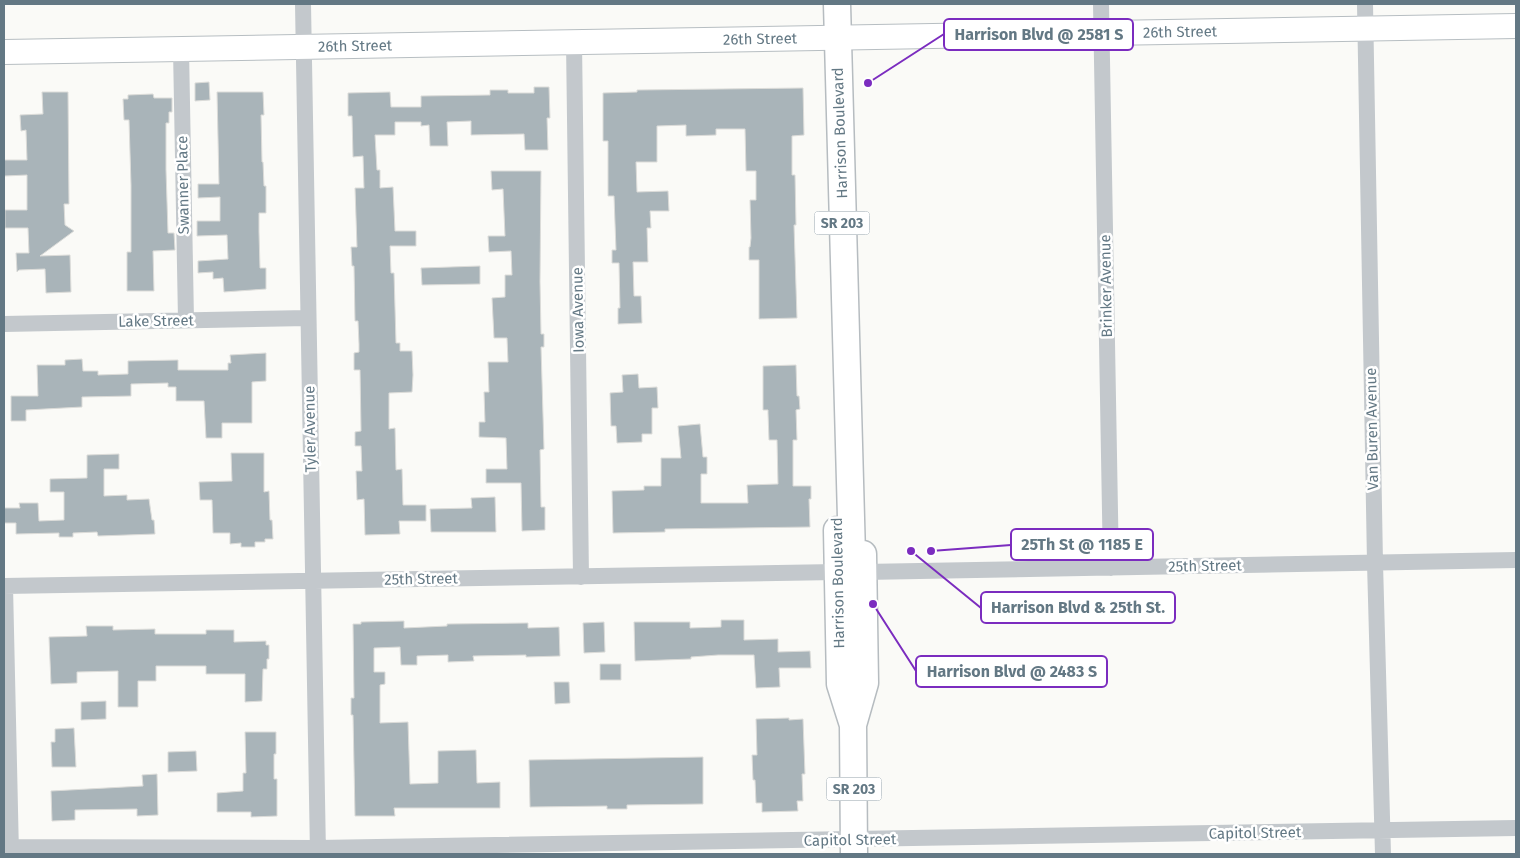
<svg xmlns="http://www.w3.org/2000/svg" width="1520" height="858" viewBox="0 0 1520 858" font-family="'Fira Sans',sans-serif">
<style>
.building{fill:#a9b4b9;stroke:#dcdcd9}
.lines{fill:none;stroke-linecap:round;stroke-linejoin:round}
.secondary-casing{stroke:#b7bec2;stroke-width:26}
.primary-casing{stroke:#b6bcc0;stroke-width:29}
.street{stroke:#c3c8cc;stroke-width:16}
.secondary{stroke:#fff;stroke-width:24}
.primary{stroke:#fff;stroke-width:26}
.labels{text-anchor:middle;stroke-width:5;stroke-linejoin:round;paint-order:stroke}
.shield{fill:#fff;stroke:#92a0a9;stroke-width:1}
.shield-label{font-size:14px;font-weight:bold;fill:#637884}
.street-label{font-size:15px;fill:#637884;stroke:#fff}
.leader{fill:none;stroke:#7b2cbf;stroke-width:2}
.callout-dot{fill:#7b2cbf;stroke:#fff;stroke-width:2}
.callout{fill:#fff;stroke:#7b2cbf;stroke-width:2}
.callout-label{font-size:16px;text-anchor:middle;font-weight:bold;fill:#637884}
</style>
<rect width="100%" height="100%" fill="#fafaf7"/>
<path class="building" d="M 209,82 L 210,100 L 195,101 L 195,83 Z
M 534,87 L 549,87 L 550,118 L 547,118 L 548,150 L 525,150 L 524,134 L 471,135 L 471,121 L 447,122 L 448,146 L 430,146 L 429,125 L 421,126 L 421,122 L 395,122 L 395,135 L 375,135 L 377,170 L 380,170 L 380,188 L 393,187 L 395,231 L 416,231 L 416,246 L 390,246 L 391,273 L 394,273 L 396,343 L 400,343 L 400,351 L 412,351 L 413,375 L 412,392 L 389,393 L 389,429 L 395,428 L 396,470 L 402,469 L 403,505 L 426,505 L 426,521 L 399,521 L 400,534 L 365,535 L 364,499 L 357,500 L 356,471 L 362,471 L 361,446 L 355,446 L 355,432 L 361,431 L 361,429 L 360,370 L 354,370 L 354,353 L 359,352 L 359,344 L 358,321 L 355,321 L 354,266 L 352,266 L 351,247 L 357,247 L 355,188 L 364,188 L 363,156 L 353,157 L 352,116 L 348,116 L 348,93 L 390,92 L 391,107 L 421,107 L 421,96 L 490,95 L 490,90 L 508,90 L 508,93 L 534,93 Z
M 803,88 L 804,135 L 792,136 L 792,175 L 795,175 L 796,225 L 794,225 L 797,318 L 759,319 L 759,260 L 749,260 L 749,247 L 750,247 L 751,238 L 750,200 L 756,200 L 756,171 L 746,171 L 745,129 L 716,129 L 716,135 L 686,136 L 686,125 L 657,126 L 657,162 L 636,162 L 637,192 L 668,191 L 669,211 L 650,211 L 651,228 L 647,228 L 648,262 L 633,262 L 634,296 L 641,296 L 642,323 L 618,324 L 618,308 L 620,308 L 619,263 L 612,263 L 612,250 L 616,250 L 614,196 L 608,196 L 608,141 L 603,141 L 603,93 L 637,92 L 637,90 Z
M 42,92 L 68,92 L 69,204 L 64,204 L 65,225 L 74,231 L 40,256 L 70,255 L 71,292 L 46,293 L 45,269 L 19,270 L 17,272 L 16,253 L 29,253 L 28,228 L 5,228 L 5,210 L 27,210 L 27,175 L 4,176 L 4,160 L 27,160 L 26,130 L 21,131 L 20,115 L 43,114 Z
M 217,92 L 263,92 L 264,115 L 261,115 L 262,162 L 263,162 L 264,186 L 266,186 L 266,213 L 259,213 L 259,232 L 260,268 L 266,268 L 266,289 L 224,292 L 223,278 L 213,279 L 213,272 L 198,273 L 198,261 L 228,259 L 227,235 L 197,236 L 197,221 L 220,221 L 220,197 L 198,198 L 198,184 L 219,184 Z
M 153,94 L 154,98 L 172,98 L 172,112 L 169,112 L 169,123 L 166,123 L 166,170 L 168,233 L 174,233 L 175,250 L 153,251 L 154,291 L 127,291 L 127,252 L 131,252 L 131,185 L 129,120 L 124,120 L 123,99 L 128,99 L 128,95 Z
M 491,171 L 541,171 L 540,282 L 541,334 L 544,334 L 544,347 L 541,347 L 544,449 L 540,450 L 541,507 L 545,507 L 545,530 L 522,531 L 521,483 L 486,483 L 486,469 L 507,469 L 506,438 L 479,437 L 479,422 L 485,422 L 484,392 L 489,392 L 488,362 L 508,362 L 507,338 L 494,338 L 492,298 L 505,297 L 505,275 L 512,275 L 511,251 L 489,252 L 488,236 L 505,236 L 503,189 L 492,190 Z
M 480,266 L 480,284 L 422,285 L 421,268 Z
M 266,353 L 266,381 L 252,382 L 252,423 L 222,423 L 222,438 L 206,438 L 204,401 L 176,401 L 176,387 L 168,387 L 168,383 L 131,384 L 131,396 L 82,397 L 82,407 L 26,410 L 26,421 L 11,421 L 11,396 L 38,396 L 37,365 L 65,365 L 65,360 L 82,359 L 83,371 L 98,371 L 98,375 L 128,374 L 128,361 L 178,360 L 178,370 L 228,370 L 228,363 L 231,363 L 230,355 Z
M 796,365 L 797,396 L 799,396 L 800,409 L 796,410 L 797,440 L 793,440 L 793,486 L 811,486 L 811,499 L 809,499 L 810,527 L 665,529 L 665,532 L 613,533 L 612,491 L 644,490 L 644,486 L 661,486 L 661,458 L 681,458 L 678,426 L 700,424 L 703,457 L 707,457 L 707,474 L 701,474 L 701,503 L 748,503 L 747,485 L 778,484 L 777,440 L 769,440 L 768,413 L 768,410 L 763,410 L 763,366 Z
M 638,374 L 639,388 L 657,387 L 658,408 L 652,408 L 652,434 L 642,434 L 642,442 L 617,443 L 616,426 L 611,426 L 610,393 L 623,392 L 622,375 Z
M 231,453 L 264,453 L 264,492 L 269,491 L 270,520 L 272,520 L 273,539 L 265,539 L 265,542 L 255,542 L 255,547 L 241,547 L 241,543 L 230,544 L 230,533 L 213,533 L 212,500 L 200,500 L 199,482 L 232,481 Z
M 119,454 L 119,469 L 104,469 L 104,496 L 127,495 L 127,500 L 149,499 L 152,520 L 154,520 L 155,534 L 98,536 L 97,532 L 73,533 L 73,537 L 59,537 L 59,533 L 16,534 L 16,523 L 4,523 L 4,508 L 20,508 L 19,503 L 38,503 L 39,521 L 64,520 L 64,492 L 50,492 L 50,479 L 87,478 L 87,455 Z
M 495,497 L 496,532 L 431,532 L 430,509 L 472,508 L 471,498 Z
M 721,620 L 744,620 L 744,640 L 778,639 L 778,652 L 810,651 L 811,668 L 779,668 L 780,687 L 756,688 L 754,655 L 718,655 L 691,657 L 691,659 L 635,661 L 634,622 L 690,622 L 690,628 L 721,627 Z
M 404,621 L 404,628 L 447,626 L 447,624 L 528,623 L 528,628 L 559,627 L 560,656 L 526,657 L 526,655 L 473,656 L 474,661 L 448,662 L 448,655 L 417,656 L 417,665 L 401,665 L 400,647 L 374,648 L 374,672 L 385,672 L 385,684 L 380,685 L 380,723 L 408,722 L 410,784 L 438,783 L 438,751 L 476,750 L 477,783 L 500,782 L 500,808 L 394,808 L 395,816 L 355,816 L 353,715 L 351,715 L 351,698 L 354,698 L 353,624 L 361,624 L 361,622 Z
M 604,622 L 605,652 L 584,653 L 583,623 Z
M 86,626 L 113,626 L 113,630 L 155,629 L 155,634 L 206,634 L 206,630 L 234,630 L 234,642 L 266,641 L 266,645 L 269,645 L 269,659 L 267,659 L 267,669 L 263,669 L 262,701 L 245,702 L 245,674 L 206,674 L 206,666 L 156,666 L 156,681 L 138,681 L 138,707 L 118,707 L 118,671 L 77,672 L 77,683 L 51,684 L 49,637 L 87,636 Z
M 600,664 L 621,664 L 621,680 L 600,680 Z
M 554,682 L 569,682 L 570,703 L 555,704 Z
M 106,701 L 106,719 L 81,720 L 81,702 Z
M 789,718 L 789,720 L 803,719 L 805,774 L 802,774 L 803,801 L 797,801 L 798,811 L 762,812 L 762,803 L 756,803 L 755,780 L 753,780 L 752,755 L 757,755 L 756,719 Z
M 74,728 L 76,767 L 52,767 L 51,742 L 55,742 L 55,729 Z
M 245,732 L 276,732 L 276,754 L 274,754 L 274,779 L 277,779 L 277,816 L 251,817 L 251,812 L 217,812 L 217,793 L 243,791 L 243,773 L 246,773 Z
M 196,751 L 197,771 L 168,772 L 168,752 Z
M 703,757 L 703,804 L 627,805 L 627,809 L 607,809 L 607,806 L 530,807 L 529,760 Z
M 157,774 L 158,815 L 137,816 L 137,809 L 75,810 L 75,820 L 52,821 L 51,791 L 143,786 L 142,775 Z"/>
<g class="lines">
<defs>
<path id="secondary" d="M 4,52 L 1516,26"/>
<path id="primary" d="M 837,4 L 852,555 L 863,572
M 837,530 L 840,684 L 853,725
M 854,854 L 853,725 L 865,683 L 863,554"/>
</defs>
<use href="#secondary" class="secondary-casing"/>
<use href="#primary" class="primary-casing"/>
<path class="street" d="M 303,4 L 318,854
M 1101,4 L 1111,568
M 1365,4 L 1375,563 L 1383,854
M 574,42 L 581,577
M 181,49 L 186,320
M 4,324 L 308,318
M 863,572 L 1516,560
M 4,586 L 837,572
M 5,586 L 11,854
M 4,847 L 318,848 L 1516,828"/>
<use href="#secondary" class="secondary"/>
<use href="#primary" class="primary"/>
</g>
<g class="labels">
<g class="shield">
<rect x="814.5" y="211.5" width="55" height="23" rx="4"/>
<rect x="826.5" y="777.5" width="55" height="23" rx="4"/>
</g>
<g class="shield-label">
<text x="842" y="228">SR 203</text>
<text x="854" y="794">SR 203</text>
</g>
<g class="street-label">
<text transform="translate(1180 32) rotate(-1)" y="5">26th Street</text>
<text transform="translate(760 39) rotate(-1)" y="5">26th Street</text>
<text transform="translate(355 46) rotate(-1)" y="5">26th Street</text>
<text transform="translate(840 133) rotate(-92)" y="5">Harrison Boulevard</text>
<text transform="translate(183 185) rotate(-91)" y="5">Swanner Place</text>
<text transform="translate(1106 286) rotate(-91)" y="5">Brinker Avenue</text>
<text transform="translate(578 310) rotate(-91)" y="5">Iowa Avenue</text>
<text transform="translate(156 321) rotate(-1)" y="5">Lake Street</text>
<text transform="translate(310 429) rotate(-91)" y="5">Tyler Avenue</text>
<text transform="translate(1372 429) rotate(-91)" y="5">Van Buren Avenue</text>
<text transform="translate(1205 566) rotate(-1)" y="5">25th Street</text>
<text transform="translate(421 579) rotate(-1)" y="5">25th Street</text>
<text transform="translate(838 583) rotate(-91)" y="5">Harrison Boulevard</text>
<text transform="translate(1255 833) rotate(-1)" y="5">Capitol Street</text>
<text transform="translate(850 840) rotate(-1)" y="5">Capitol Street</text>
</g>
</g>
<path class="leader" d="M868 83L944 34M931 551L1011 545M911 551L981 608M873 604L916 671"/>
<g class="callout-dot">
<circle cx="868" cy="83" r="5"/>
<circle cx="931" cy="551" r="5"/>
<circle cx="911" cy="551" r="5"/>
<circle cx="873" cy="604" r="5"/>
</g>
<g class="callout">
<rect x="944" y="19" width="189" height="31" rx="5"/>
<rect x="1011" y="529" width="142" height="31" rx="5"/>
<rect x="981" y="592" width="194" height="31" rx="5"/>
<rect x="916" y="656" width="191" height="31" rx="5"/>
</g>
<g class="callout-label">
<text x="1039" y="40">Harrison Blvd @ 2581 S</text>
<text x="1082" y="550">25Th St @ 1185 E</text>
<text x="1078" y="613">Harrison Blvd &amp; 25th St.</text>
<text x="1012" y="677">Harrison Blvd @ 2483 S</text>
</g>
<rect width="1520" height="858" fill="none" stroke="#637884" stroke-width="10"/>
</svg>
